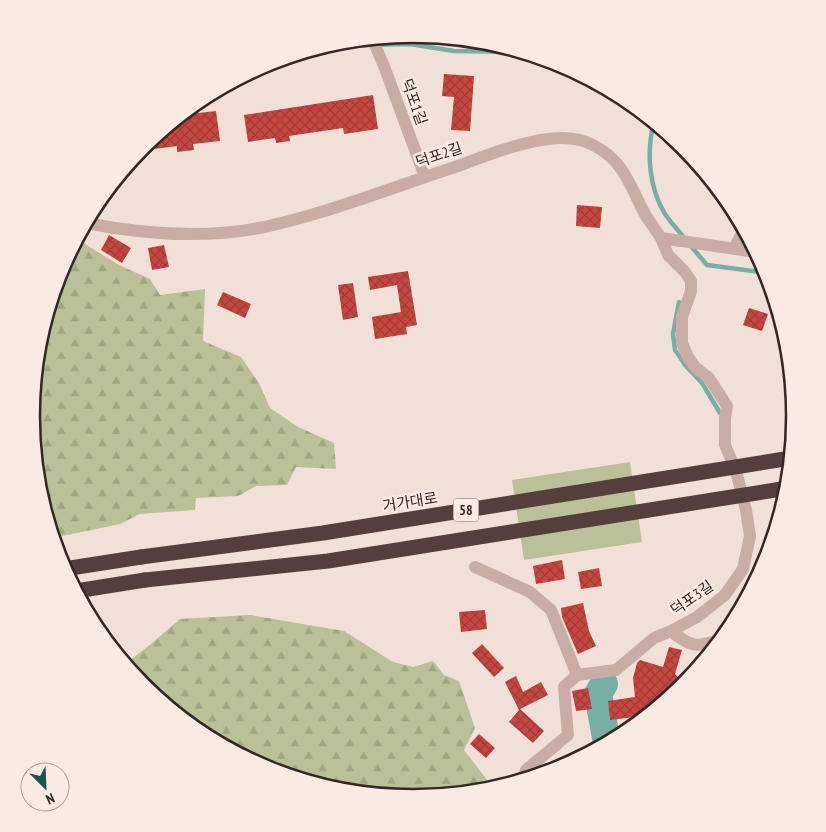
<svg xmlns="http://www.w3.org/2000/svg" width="826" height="832" viewBox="0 0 826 832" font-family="'PT Sans Narrow','Noto Sans KR',sans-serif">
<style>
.forest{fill:url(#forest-firs)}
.park{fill:#bac098}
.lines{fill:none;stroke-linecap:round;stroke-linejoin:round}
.stream{stroke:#77aea5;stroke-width:4.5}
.river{stroke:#77aea5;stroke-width:28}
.building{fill:url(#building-cross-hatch)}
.street{stroke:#c9ada4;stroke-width:12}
.highway{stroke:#553f3d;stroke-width:15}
.highway-bridge{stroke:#553f3d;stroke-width:15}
.labels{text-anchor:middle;stroke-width:5;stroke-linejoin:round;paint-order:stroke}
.shield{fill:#f9ebe4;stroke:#6f625f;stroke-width:1}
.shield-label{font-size:14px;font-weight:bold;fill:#342726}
.street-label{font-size:15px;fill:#342726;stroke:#f9ebe4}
.rim{fill:none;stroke:#342726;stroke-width:2.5}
</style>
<defs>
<pattern id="forest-firs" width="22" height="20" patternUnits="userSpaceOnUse" patternTransform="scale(1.25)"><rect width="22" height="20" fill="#bac098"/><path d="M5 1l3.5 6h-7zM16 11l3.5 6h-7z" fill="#a0a583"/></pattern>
<pattern id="building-cross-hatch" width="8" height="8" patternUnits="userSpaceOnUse" patternTransform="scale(1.25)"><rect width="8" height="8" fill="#c64640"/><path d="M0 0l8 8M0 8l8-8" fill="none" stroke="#a23a35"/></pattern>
</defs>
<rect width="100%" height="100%" fill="#f1e0d8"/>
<path class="forest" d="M 76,241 L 85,244 L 119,265 L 150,279 L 160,295 L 205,289 L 203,341 L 241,357 L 259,383 L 270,408 L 298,427 L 334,443 L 336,469 L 296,467 L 287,485 L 256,486 L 238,496 L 196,498 L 195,510 L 140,514 L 120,524 L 53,538 L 39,490 L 31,416 L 39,341 L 60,270 Z
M 250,615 L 344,631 L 393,662 L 413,667 L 433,661 L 444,675 L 459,681 L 475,728 L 464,750 L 488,781 L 489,790 L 413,798 L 338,790 L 267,769 L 201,733 L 143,686 L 125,664 L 151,644 L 180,619 Z"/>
<path class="park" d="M 630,462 L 642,542 L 524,560 L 512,480 Z"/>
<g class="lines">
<path class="stream" d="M 406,35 L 410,44
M 324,46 L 410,44 L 454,51 L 522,52
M 654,122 C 646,152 649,188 665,214 C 671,223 679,231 685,239
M 690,245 L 707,265 L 767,273
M 679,302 L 673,334 L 675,350 L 686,366 L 702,383 L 720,413"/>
<path class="river" d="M 604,684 L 598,694 L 607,743"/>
</g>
<path class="building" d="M 444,74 L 474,76 L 470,131 L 451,130 L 454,97 L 442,96 Z
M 373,95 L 378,129 L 344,134 L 343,128 L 289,136 L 290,141 L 276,143 L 275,138 L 248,142 L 244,115 Z
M 216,111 L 220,141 L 193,144 L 194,150 L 177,152 L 177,146 L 139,151 L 181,115 Z
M 577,205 L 602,207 L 600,228 L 576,226 Z
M 109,235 L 131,248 L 122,263 L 101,250 Z
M 164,245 L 169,267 L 152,270 L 148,248 Z
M 408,271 L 417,325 L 406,327 L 407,334 L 375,339 L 372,317 L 401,312 L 397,285 L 370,290 L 368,277 Z
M 353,283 L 358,317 L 343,320 L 338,285 Z
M 223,292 L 251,304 L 245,318 L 217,305 Z
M 749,308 L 768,314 L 762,331 L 743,325 Z
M 562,560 L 565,579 L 536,584 L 533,566 Z
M 599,568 L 602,586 L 581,589 L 578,572 Z
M 583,603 L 589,631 L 596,646 L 578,654 L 562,617 L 561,608 Z
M 485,610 L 487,629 L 461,632 L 459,612 Z
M 482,644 L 504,668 L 494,677 L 472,653 Z
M 669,647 L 682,650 L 675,674 L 684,684 L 638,722 L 634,717 L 610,720 L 608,701 L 635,697 L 633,678 L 637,663 L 640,660 L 663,667 Z
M 516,676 L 523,692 L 541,682 L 548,695 L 520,709 L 544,731 L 533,743 L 509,722 L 519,710 L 505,682 Z
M 588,688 L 592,709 L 576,711 L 572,691 Z
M 479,734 L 495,748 L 486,758 L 470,744 Z"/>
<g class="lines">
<path class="street" d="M 372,38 L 384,66 L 425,177
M 86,223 C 142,234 202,239 259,228 C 280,224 301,218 321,212 C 367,198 412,181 458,166 C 485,156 513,145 541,140 C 558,137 578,137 593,145 C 625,161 630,187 646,216 C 651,223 656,231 661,238 L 756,252
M 734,249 L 744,229
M 475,567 L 530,592 L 551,610 L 577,675
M 671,631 C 692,648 696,647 720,640
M 523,778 L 526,770 L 568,735 L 564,687 L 577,675 L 616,670 L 654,638 L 671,631 L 697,617 L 725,595 L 743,569 L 750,536 L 746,510 L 736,471 L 725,445 L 725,418 L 727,406 L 709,378 L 695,367 L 688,357 L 682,343 L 682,317 L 691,291 L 691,281 L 685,272 L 668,255 L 661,238"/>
<path class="highway" d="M 64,569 L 141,557
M 76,591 L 145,580"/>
<path class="highway-bridge" d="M 141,557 L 323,533 L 791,458
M 145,580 L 328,561 L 788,488"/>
</g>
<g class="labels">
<rect class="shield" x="453.5" y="498.5" width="25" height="23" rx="4"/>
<g class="shield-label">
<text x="466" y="515">58</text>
</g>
<g class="street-label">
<text transform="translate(414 102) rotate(70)" y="5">덕포1길</text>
<text transform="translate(439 155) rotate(-19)" y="5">덕포2길</text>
<text transform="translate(410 502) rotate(-9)" y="5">거가대로</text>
<text transform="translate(692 598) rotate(-35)" y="5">덕포3길</text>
</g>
</g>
<path d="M0 0H826V832H0ZM40 416a373 373 0 1 1 746 0a373 373 0 1 1-746 0Z" fill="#f9ebe4" fill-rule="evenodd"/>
<path class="rim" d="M40 416a373 373 0 1 1 746 0a373 373 0 1 1-746 0Z"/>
<g transform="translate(45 787) rotate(156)"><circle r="24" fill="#f9ebe4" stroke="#aa9d98"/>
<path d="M0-4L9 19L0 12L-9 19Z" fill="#1b554e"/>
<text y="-8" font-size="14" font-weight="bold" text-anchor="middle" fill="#342726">N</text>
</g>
</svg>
